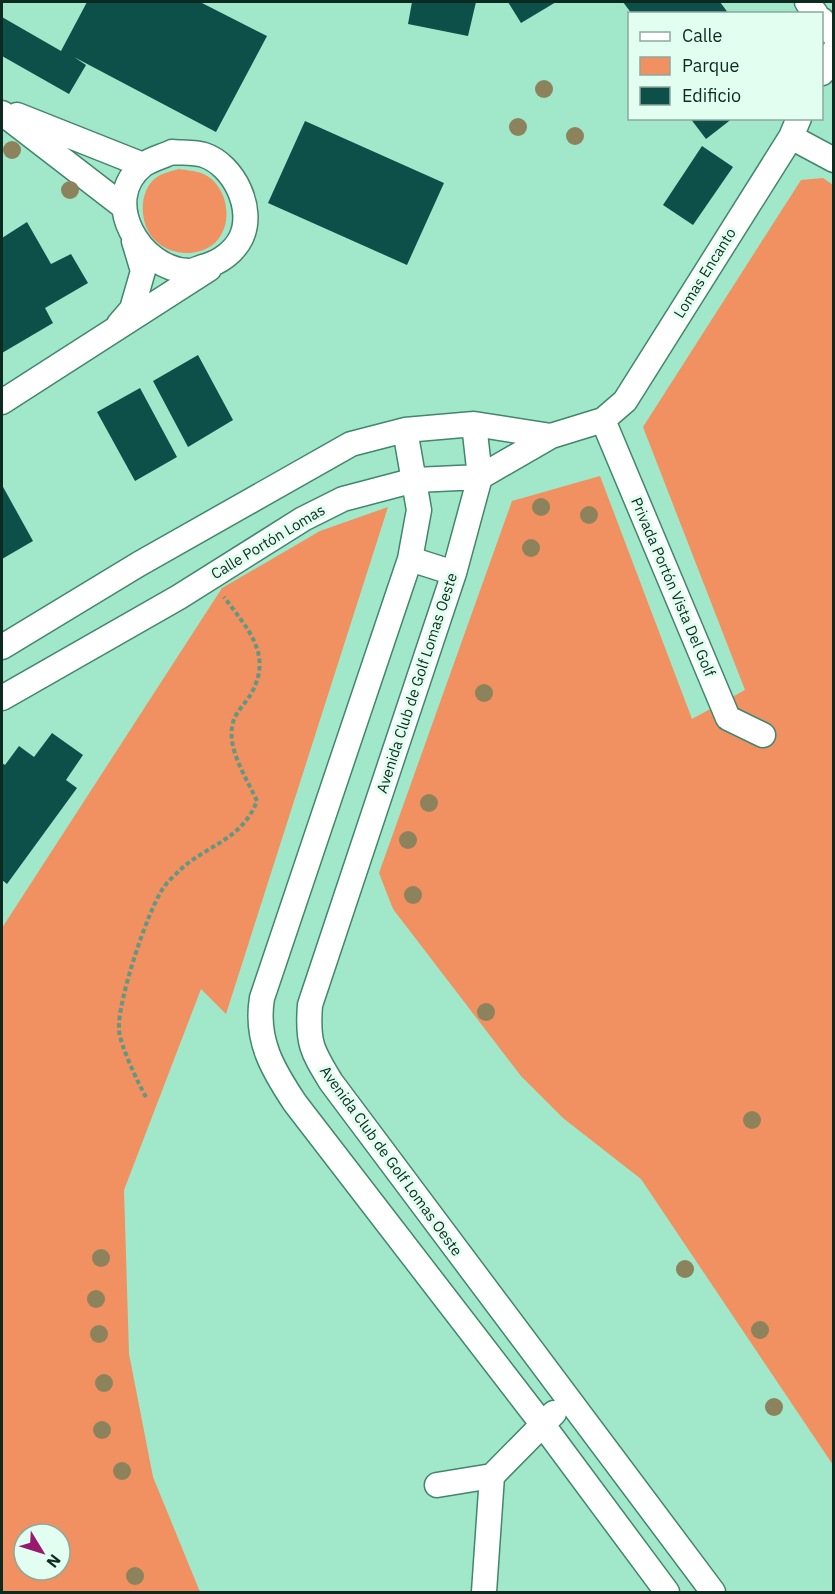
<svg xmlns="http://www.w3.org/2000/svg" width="835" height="1594" viewBox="0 0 835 1594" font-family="'IBM Plex Sans',sans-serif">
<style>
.green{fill:#f19060;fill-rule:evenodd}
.building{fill:#0d4f49}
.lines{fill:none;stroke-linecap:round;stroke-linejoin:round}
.street-casing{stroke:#42866c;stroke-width:27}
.path{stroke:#629781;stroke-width:4;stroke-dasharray:4.5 3;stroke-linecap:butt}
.street{stroke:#fff;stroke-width:24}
.tree{fill:#8c835d}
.labels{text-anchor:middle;stroke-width:6;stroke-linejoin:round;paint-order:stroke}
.street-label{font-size:15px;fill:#0c2a1f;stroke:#e2fef1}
</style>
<rect width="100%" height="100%" fill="#a1e7c9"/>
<path class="green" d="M 179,169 C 186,170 195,171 201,173 C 225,182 233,215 221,235 C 209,257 174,258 157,242 C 139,227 137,191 157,177 C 163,173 172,171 179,169 Z
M 823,178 L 833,185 L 833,1465 L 641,1179 L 563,1118 L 521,1076 L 393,909 L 379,873 L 512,501 L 600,476 L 692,719 L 745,690 L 643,427 L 801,180 Z
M 388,507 L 226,1014 L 201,989 L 124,1190 L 129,1354 L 153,1477 L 200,1592 L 2,1592 L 2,928 L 222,588 L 320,531 ZM 24,1534 L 60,1534 L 60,1570 L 24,1570 Z"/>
<path class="building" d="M 87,2 L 200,2 L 267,36 L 216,132 L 74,57 L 86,65 L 69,94 L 2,56 L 2,17 L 61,51 Z
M 412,2 L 476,2 L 468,36 L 408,24 Z
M 508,2 L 556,2 L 521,23 Z
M 623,2 L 720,2 L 729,14 L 632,14 Z
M 690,118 L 733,118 L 706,139 Z
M 305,121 L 444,183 L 407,265 L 268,203 Z
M 702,146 L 733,167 L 693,225 L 663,205 Z
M 27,222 L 51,264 L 71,254 L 88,283 L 45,308 L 53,323 L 2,353 L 2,238 Z
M 198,355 L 233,420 L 188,447 L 153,381 Z
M 140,388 L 177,457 L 135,481 L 97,412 Z
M 2,485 L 33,541 L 2,559 Z
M 52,733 L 83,755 L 66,780 L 77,788 L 7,884 L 2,880 L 2,763 L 5,765 L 19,746 L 34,757 Z"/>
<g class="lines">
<defs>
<path id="street" d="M 807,2 L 816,14
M 822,20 L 834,35
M 822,73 L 834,51
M 2,113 L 124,207
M 17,115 L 143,165
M 791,137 L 834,160
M 172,152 C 182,153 195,152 204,155 C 234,165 255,209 241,238 C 234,252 220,262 206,266 C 201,267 194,271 189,271 C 140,270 99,200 143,165 C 151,159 164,156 172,152 Z
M 119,324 L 132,309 L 143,271 L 134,241
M 2,402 L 209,269
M 603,420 L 728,718 L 763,735
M 474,424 L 480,477 L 454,573 L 310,1005 C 307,1043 312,1051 331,1082 L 713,1592
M 405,430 L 419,510 L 410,559 L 262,998 C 255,1040 273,1070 295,1103 L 543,1425 L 667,1592
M 410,559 L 454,573
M 2,647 L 139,564 L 351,444 L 405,430 L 474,424 L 551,436
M 2,698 L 179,597 L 303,519 L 343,499 L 415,480 L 480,477 L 551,436 L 603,420 L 625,401 L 791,137 L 799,118
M 437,1485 L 492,1476 L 554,1413
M 484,1592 L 492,1476"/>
</defs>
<use href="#street" class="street-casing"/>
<path class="path" d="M 146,1097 C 138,1083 120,1045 119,1030 C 117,1002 148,909 164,887 C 168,881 175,875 180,870 C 208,844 241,841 257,801 C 248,781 228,751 232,727 C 234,712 246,704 252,692 C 273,653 246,627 224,597"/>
<use href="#street" class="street"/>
</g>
<g class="tree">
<circle cx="544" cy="89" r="9"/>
<circle cx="518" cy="127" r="9"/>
<circle cx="575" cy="136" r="9"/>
<circle cx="12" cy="150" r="9"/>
<circle cx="70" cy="190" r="9"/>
<circle cx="541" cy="507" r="9"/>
<circle cx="589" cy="515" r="9"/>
<circle cx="531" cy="548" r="9"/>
<circle cx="484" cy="693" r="9"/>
<circle cx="429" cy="803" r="9"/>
<circle cx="408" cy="840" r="9"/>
<circle cx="413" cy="895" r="9"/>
<circle cx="486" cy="1012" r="9"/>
<circle cx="752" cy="1120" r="9"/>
<circle cx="101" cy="1258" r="9"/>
<circle cx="685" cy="1269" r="9"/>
<circle cx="96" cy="1299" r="9"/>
<circle cx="760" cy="1330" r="9"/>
<circle cx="99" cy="1334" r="9"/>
<circle cx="104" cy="1383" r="9"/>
<circle cx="774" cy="1407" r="9"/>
<circle cx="102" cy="1430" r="9"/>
<circle cx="122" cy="1471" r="9"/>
<circle cx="135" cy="1576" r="9"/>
</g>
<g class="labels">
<g class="street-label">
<text transform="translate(705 273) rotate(-58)" y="5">Lomas Encanto</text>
<text transform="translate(268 542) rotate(-31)" y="5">Calle Portón Lomas</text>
<text transform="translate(673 587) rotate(67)" y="5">Privada Portón Vista Del Golf</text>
<text transform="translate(417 683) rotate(-72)" y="5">Avenida Club de Golf Lomas Oeste</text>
<text transform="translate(391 1161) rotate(54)" y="5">Avenida Club de Golf Lomas Oeste</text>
</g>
</g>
<rect width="835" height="1594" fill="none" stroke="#0c2a1f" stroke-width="6"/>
<rect x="628" y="12" width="195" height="108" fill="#e2fef1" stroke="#8ca99d" stroke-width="1.5"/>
<rect x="640" y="32" width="30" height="9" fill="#ffffff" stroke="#8ca99d" stroke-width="1.5"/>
<text x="682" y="42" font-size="18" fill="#0c2a1f">Calle</text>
<rect x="640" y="57" width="30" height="18" fill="#f19060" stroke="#8ca99d" stroke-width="1.5"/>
<text x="682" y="72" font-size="18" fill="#0c2a1f">Parque</text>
<rect x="640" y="87" width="30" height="18" fill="#0d4f49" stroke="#8ca99d" stroke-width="1.5"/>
<text x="682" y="102" font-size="18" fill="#0c2a1f">Edificio</text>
<g transform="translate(42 1552) rotate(128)"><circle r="28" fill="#e2fef1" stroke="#8ca99d" stroke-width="1.5"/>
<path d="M0-4.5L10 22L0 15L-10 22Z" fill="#99196f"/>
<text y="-9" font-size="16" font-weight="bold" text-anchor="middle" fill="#0c2a1f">N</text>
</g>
</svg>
